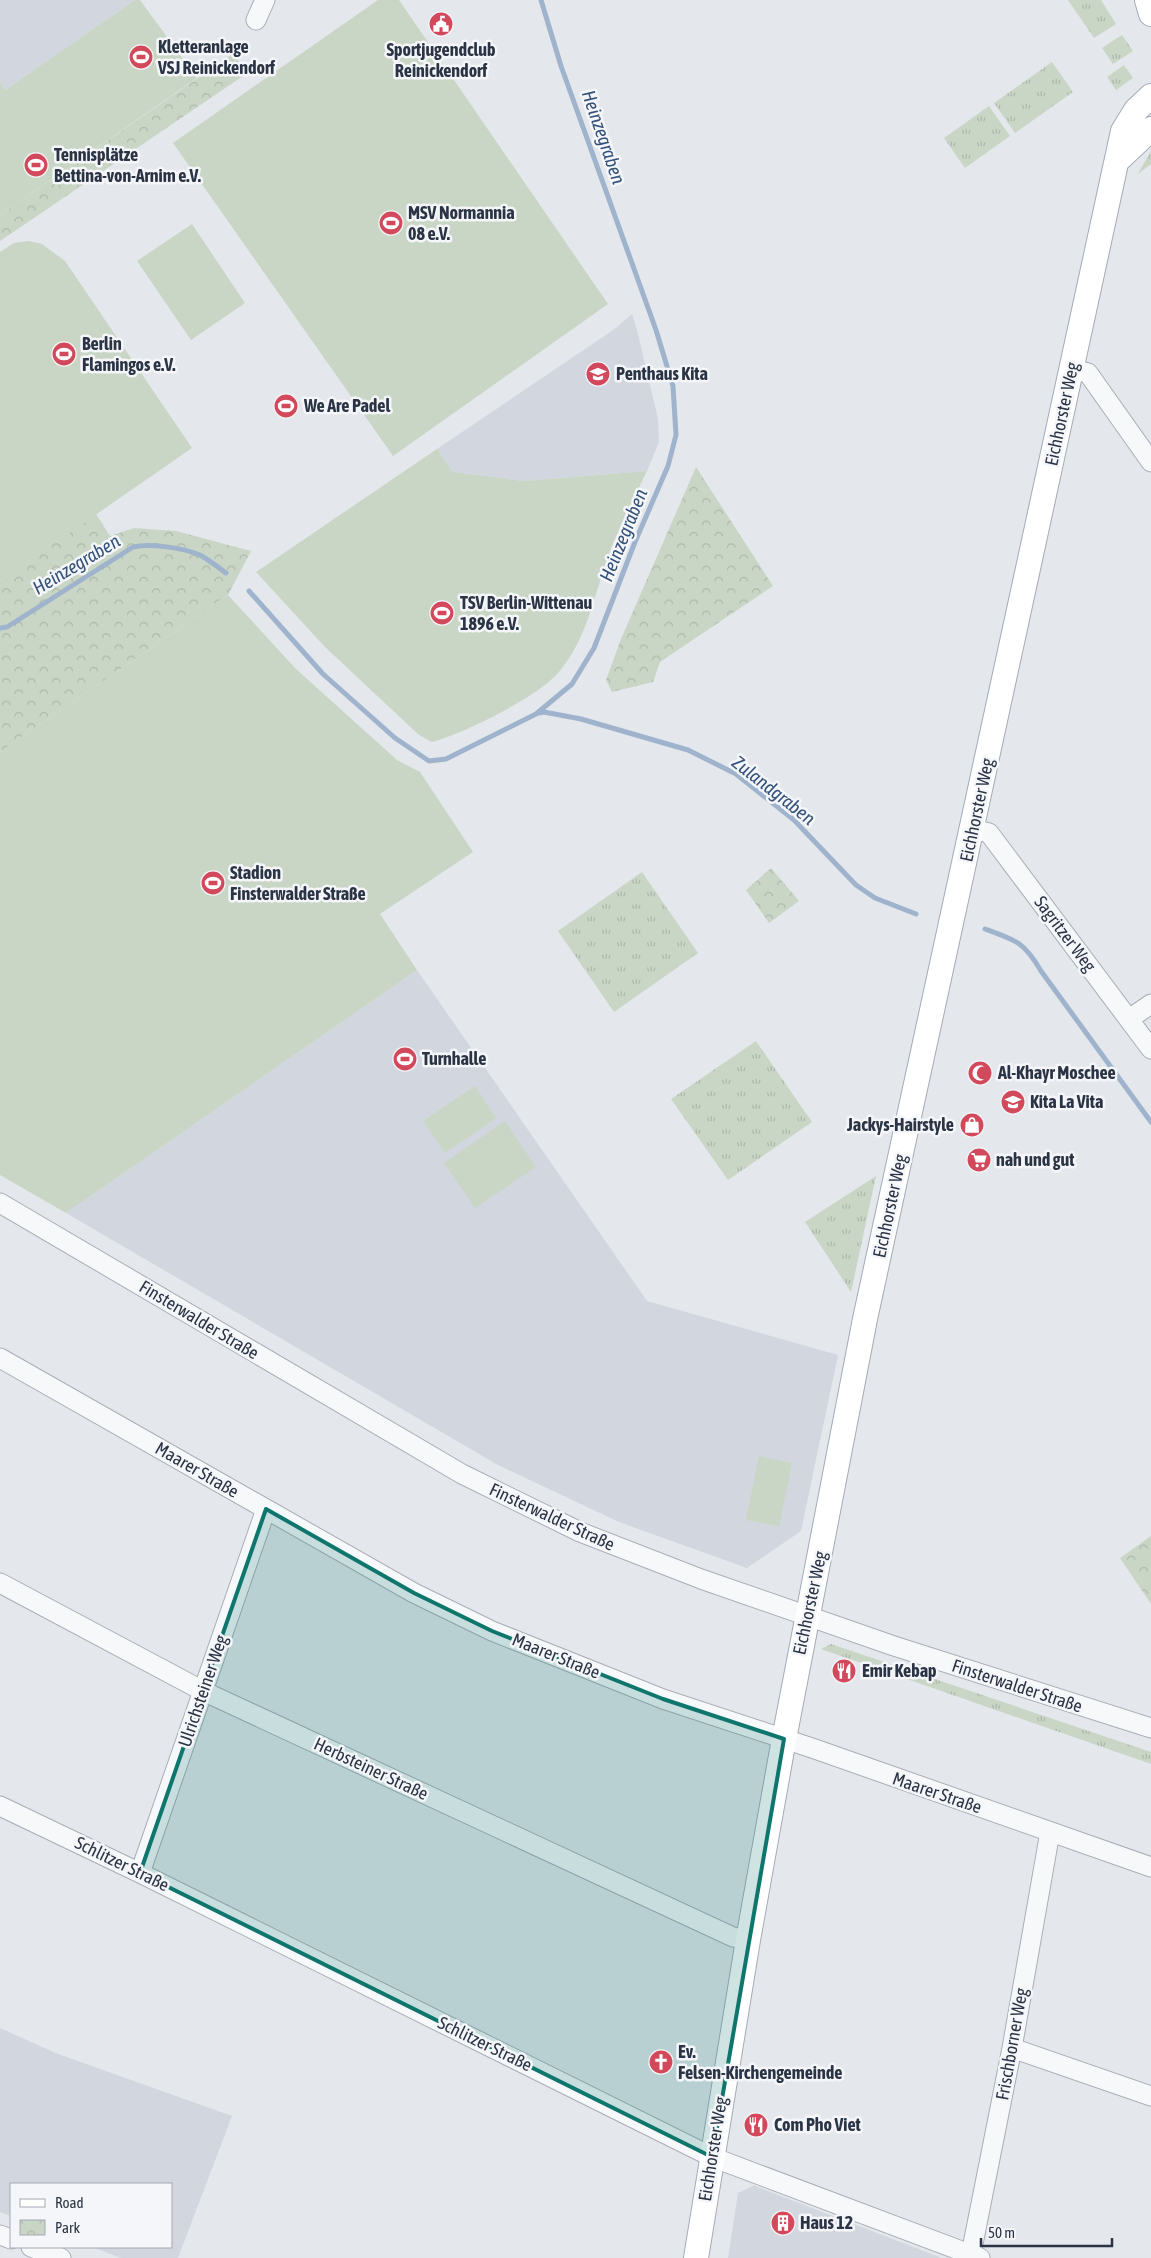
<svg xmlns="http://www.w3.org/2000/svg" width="1151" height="2258" viewBox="0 0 1151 2258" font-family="'Asap Condensed',sans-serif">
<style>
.built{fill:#d2d6de}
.grass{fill:url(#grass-tufts)}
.park{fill:url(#park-crowns)}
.pitch{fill:#c9d6c5}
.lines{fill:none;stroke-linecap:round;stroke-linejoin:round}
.stream{stroke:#9fb4cc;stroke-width:5}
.minor-casing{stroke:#a9aeb7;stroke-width:21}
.major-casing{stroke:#a3abb8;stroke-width:26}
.minor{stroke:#f7f8fa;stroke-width:19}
.major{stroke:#fff;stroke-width:24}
.marked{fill:#0f766e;fill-opacity:0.2;stroke:#0f766e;stroke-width:4;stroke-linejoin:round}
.labels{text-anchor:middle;stroke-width:5;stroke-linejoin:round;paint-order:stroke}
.poi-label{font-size:18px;font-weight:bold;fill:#2b3445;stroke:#f4f6f9;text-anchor:start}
.street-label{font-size:18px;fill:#2b3445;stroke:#f4f6f9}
.water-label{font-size:19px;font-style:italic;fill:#34527a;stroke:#f4f6f9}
</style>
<defs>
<pattern id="grass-tufts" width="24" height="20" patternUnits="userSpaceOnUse" patternTransform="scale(1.25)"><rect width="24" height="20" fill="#c9d6c5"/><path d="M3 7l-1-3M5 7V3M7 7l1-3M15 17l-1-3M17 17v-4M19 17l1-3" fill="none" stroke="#adb8ab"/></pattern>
<pattern id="park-crowns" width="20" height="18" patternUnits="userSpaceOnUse" patternTransform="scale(1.25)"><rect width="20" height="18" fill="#c9d6c5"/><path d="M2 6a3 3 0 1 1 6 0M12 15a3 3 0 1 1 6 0" fill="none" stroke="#adb8ab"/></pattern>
</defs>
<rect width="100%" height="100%" fill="#e4e7ec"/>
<path class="built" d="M 0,0 L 135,0 L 5,90 L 0,83 Z
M 632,314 L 637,330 L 658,419 L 659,442 L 647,471 L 524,481 L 453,472 L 437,449 L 616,328 Z
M 417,970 L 647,1301 L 838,1355 L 801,1531 L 747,1568 L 619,1522 L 498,1465 L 66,1213 Z
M 0,2028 L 58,2054 L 232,2116 L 178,2258 L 121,2258 L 92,2247 L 171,2247 L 171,2184 L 11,2184 L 11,2216 L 0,2212 Z
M 755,2185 L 755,2186 L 942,2258 L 728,2258 L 738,2193 Z"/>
<path class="grass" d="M 1068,0 L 1101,0 L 1116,24 L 1094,38 Z
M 1122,35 L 1133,51 L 1113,64 L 1102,48 Z
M 1052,62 L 1073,92 L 1015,133 L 994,103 Z
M 1124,65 L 1133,78 L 1116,90 L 1107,77 Z
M 989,106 L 1010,136 L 965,168 L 944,138 Z
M 1151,151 L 1151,164 L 1138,174 L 1139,172 Z
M 642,872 L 698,953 L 614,1012 L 558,931 Z
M 756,1041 L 812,1122 L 728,1180 L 671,1099 Z
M 876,1176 L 851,1292 L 805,1222 Z
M 831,1644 L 1151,1752 L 1151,1764 L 821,1649 Z"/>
<path class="park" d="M 234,53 L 246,74 L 0,241 L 0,215 Z
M 696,467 L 773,586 L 660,662 L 653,682 L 612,692 L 606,680 L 621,639 Z
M 96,514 L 110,536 L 134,528 L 176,531 L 251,551 L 228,595 L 0,752 L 0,581 Z
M 771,868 L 799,901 L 769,923 L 746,890 Z
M 1151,1536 L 1151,1604 L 1120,1558 Z"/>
<path class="pitch" d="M 135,0 L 140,0 L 197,78 L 0,215 L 0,83 L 5,90 Z
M 378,0 L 399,0 L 608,304 L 393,456 L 173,143 Z
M 192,224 L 245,303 L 191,340 L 137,261 Z
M 29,241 L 42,244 L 65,261 L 192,448 L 0,581 L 0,252 L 14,243 Z
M 437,449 L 453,472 L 524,481 L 647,471 C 634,499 619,526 609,554 C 594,595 587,640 558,673 C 536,698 464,733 432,742 L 419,735 L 325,647 L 256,572 Z
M 228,595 L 296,669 L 397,760 L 420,772 L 473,852 L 380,914 L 417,970 L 66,1213 L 0,1175 L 0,752 Z
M 475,1086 L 496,1118 L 445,1153 L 423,1121 Z
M 505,1121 L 536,1167 L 475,1208 L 444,1163 Z
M 759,1456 L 792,1463 L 779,1526 L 746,1520 Z"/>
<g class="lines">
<path class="stream" d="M 249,591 L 323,674 L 395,738 L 429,761 L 446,759 L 536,714 L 572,684 L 594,648 L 635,542 L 668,466 L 676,435 L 673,386 L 656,330 L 561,66 L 541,0
M 0,628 L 7,627 L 133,547 C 150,543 184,548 200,555 C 209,560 218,567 226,573
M 539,713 L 544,712 L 581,719 L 688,750 L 736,774 L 794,820 L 856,885 L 875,898 L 916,914
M 985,929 C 1016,940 1024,942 1041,971 L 1151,1122"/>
<defs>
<path id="minor" d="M 256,20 L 265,0
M 1072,369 L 1088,373 L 1151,462
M 973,829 L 989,833 L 1151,1049
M 1129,1019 L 1151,1004
M 0,1203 L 462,1474 L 580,1532 L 701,1579 L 894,1646 L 1151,1728
M 0,1358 L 414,1593 L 492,1631 L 663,1699 L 812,1748 L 1151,1867
M 0,1583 L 203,1691 L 733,1937 L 748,1940
M 0,1806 L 140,1873 L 712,2157 L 980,2258
M 140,1873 L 266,1509
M 1012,2048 L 1151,2096
M 0,2235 L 11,2239
M 31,2247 L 61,2258
M 971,2254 L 1012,2048 L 1050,1832"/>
<path id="major" d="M 1147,0 L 1151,14
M 1118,160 L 1151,129
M 696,2258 L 748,1940 L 784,1739 L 865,1319 L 1123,131 L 1136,110 L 1151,96"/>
</defs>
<use href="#minor" class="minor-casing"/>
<use href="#major" class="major-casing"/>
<use href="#minor" class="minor"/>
<use href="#major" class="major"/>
</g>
<path class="marked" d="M 266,1509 L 414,1593 L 492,1631 L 663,1699 L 784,1739 L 712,2157 L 140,1873 Z"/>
<defs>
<symbol id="civic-disc" viewBox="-11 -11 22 22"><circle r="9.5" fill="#d1495b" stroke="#f4f6f9"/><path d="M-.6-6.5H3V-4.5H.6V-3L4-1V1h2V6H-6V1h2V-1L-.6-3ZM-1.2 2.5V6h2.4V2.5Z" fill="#fff"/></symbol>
<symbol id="stadium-disc" viewBox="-11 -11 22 22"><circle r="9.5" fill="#d1495b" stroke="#f4f6f9"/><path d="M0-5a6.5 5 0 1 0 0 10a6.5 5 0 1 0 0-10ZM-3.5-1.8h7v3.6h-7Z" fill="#fff"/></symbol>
<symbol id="school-disc" viewBox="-11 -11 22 22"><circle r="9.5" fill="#d1495b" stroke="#f4f6f9"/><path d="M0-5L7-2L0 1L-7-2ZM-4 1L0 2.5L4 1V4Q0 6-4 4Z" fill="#fff"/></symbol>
<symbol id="mosque-disc" viewBox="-11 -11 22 22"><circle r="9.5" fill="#d1495b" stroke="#f4f6f9"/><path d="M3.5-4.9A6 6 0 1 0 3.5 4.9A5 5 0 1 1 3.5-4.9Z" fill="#fff"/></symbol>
<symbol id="shop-disc" viewBox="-11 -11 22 22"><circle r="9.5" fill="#d1495b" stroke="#f4f6f9"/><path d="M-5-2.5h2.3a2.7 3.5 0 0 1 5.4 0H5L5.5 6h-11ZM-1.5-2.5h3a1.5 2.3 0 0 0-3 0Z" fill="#fff"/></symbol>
<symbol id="supermarket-disc" viewBox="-11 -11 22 22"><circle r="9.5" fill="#d1495b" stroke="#f4f6f9"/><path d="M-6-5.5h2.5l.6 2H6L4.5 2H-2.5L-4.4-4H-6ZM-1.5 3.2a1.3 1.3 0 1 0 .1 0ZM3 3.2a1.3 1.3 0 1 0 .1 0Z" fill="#fff"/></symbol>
<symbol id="restaurant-disc" viewBox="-11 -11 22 22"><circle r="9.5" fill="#d1495b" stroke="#f4f6f9"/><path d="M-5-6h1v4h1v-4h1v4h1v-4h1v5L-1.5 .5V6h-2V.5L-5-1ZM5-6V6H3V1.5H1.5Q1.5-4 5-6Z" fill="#fff"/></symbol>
<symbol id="church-disc" viewBox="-11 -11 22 22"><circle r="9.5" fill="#d1495b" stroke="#f4f6f9"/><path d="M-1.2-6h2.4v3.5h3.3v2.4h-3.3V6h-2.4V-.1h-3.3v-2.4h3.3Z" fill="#fff"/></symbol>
<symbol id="building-disc" viewBox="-11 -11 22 22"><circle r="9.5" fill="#d1495b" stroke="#f4f6f9"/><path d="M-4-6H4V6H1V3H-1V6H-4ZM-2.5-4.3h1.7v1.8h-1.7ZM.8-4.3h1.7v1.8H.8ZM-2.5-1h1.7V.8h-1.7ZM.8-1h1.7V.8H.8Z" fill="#fff"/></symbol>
</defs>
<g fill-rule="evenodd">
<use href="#civic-disc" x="427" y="10" width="28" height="28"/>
<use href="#stadium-disc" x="127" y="43" width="28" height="28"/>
<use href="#stadium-disc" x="22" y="151" width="28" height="28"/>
<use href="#stadium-disc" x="377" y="209" width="28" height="28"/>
<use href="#stadium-disc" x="50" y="340" width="28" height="28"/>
<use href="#school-disc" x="584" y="360" width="28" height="28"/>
<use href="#stadium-disc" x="272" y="392" width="28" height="28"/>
<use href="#stadium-disc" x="428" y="599" width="28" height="28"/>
<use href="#stadium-disc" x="199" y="869" width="28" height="28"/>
<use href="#stadium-disc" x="391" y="1045" width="28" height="28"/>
<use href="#mosque-disc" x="966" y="1059" width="28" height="28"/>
<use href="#school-disc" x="999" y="1088" width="28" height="28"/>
<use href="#shop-disc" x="958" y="1111" width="28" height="28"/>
<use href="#supermarket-disc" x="965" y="1146" width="28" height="28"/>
<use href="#restaurant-disc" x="830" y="1657" width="28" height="28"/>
<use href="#church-disc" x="647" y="2048" width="28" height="28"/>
<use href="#restaurant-disc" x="742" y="2111" width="28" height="28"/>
<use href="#building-disc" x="769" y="2209" width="28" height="28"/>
</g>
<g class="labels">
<g class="poi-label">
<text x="158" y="53">Kletteranlage<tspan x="158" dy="21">VSJ Reinickendorf</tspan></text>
<text x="441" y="56" text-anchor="middle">Sportjugendclub<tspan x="441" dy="21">Reinickendorf</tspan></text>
<text x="54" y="161">Tennisplätze<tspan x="54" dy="21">Bettina-von-Arnim e.V.</tspan></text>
<text x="408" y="219">MSV Normannia<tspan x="408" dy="21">08 e.V.</tspan></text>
<text x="82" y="350">Berlin<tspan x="82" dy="21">Flamingos e.V.</tspan></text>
<text x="616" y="380">Penthaus Kita</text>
<text x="304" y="412">We Are Padel</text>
<text x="460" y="609">TSV Berlin-Wittenau<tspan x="460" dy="21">1896 e.V.</tspan></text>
<text x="230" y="879">Stadion<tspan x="230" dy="21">Finsterwalder Straße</tspan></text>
<text x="422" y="1065">Turnhalle</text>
<text x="998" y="1079">Al-Khayr Moschee</text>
<text x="1030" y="1108">Kita La Vita</text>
<text x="954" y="1131" text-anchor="end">Jackys-Hairstyle</text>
<text x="996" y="1166">nah und gut</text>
<text x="862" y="1677">Emir Kebap</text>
<text x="678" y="2058">Ev.<tspan x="678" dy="21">Felsen-Kirchengemeinde</tspan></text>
<text x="774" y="2131">Com Pho Viet</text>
<text x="800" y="2229">Haus 12</text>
</g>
<g class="street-label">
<text transform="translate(1062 414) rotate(-78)" y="6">Eichhorster Weg</text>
<text transform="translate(977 810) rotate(-78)" y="6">Eichhorster Weg</text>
<text transform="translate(1065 934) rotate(53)" y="6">Sagritzer Weg</text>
<text transform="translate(890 1206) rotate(-78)" y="6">Eichhorster Weg</text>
<text transform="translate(199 1320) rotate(31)" y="6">Finsterwalder Straße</text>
<text transform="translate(197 1470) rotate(30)" y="6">Maarer Straße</text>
<text transform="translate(552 1517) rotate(25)" y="6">Finsterwalder Straße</text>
<text transform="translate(810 1603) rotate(-78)" y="6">Eichhorster Weg</text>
<text transform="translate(556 1656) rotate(22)" y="6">Maarer Straße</text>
<text transform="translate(1017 1686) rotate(18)" y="6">Finsterwalder Straße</text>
<text transform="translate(203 1691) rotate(-71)" y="6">Ulrichsteiner Weg</text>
<text transform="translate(371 1769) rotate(25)" y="6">Herbsteiner Straße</text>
<text transform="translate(937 1793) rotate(19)" y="6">Maarer Straße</text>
<text transform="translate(122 1864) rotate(26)" y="6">Schlitzer Straße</text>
<text transform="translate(485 2044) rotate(26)" y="6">Schlitzer Straße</text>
<text transform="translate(1012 2044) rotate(-80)" y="6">Frischborner Weg</text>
<text transform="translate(713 2149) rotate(-81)" y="6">Eichhorster Weg</text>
</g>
<g class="water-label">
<text transform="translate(604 137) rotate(71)" y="7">Heinzegraben</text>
<text transform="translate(623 535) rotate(-68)" y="7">Heinzegraben</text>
<text transform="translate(76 564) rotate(-31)" y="7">Heinzegraben</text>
<text transform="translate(774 790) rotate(38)" y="7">Zulandgraben</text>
</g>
</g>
<rect x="10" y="2183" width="162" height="65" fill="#f4f6f9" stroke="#a4a8b1"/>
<rect x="20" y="2199" width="25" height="8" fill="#ffffff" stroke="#a4a8b1"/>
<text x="55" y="2208" font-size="15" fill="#2b3445">Road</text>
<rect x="20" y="2220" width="25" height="15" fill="url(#park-crowns)" stroke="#a4a8b1"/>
<text x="55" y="2233" font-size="15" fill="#2b3445">Park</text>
<path d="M981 2238v8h131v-8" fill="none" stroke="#2b3445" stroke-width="2.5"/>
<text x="988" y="2238" font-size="15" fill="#2b3445" stroke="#f4f6f9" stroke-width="4" paint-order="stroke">50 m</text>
</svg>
